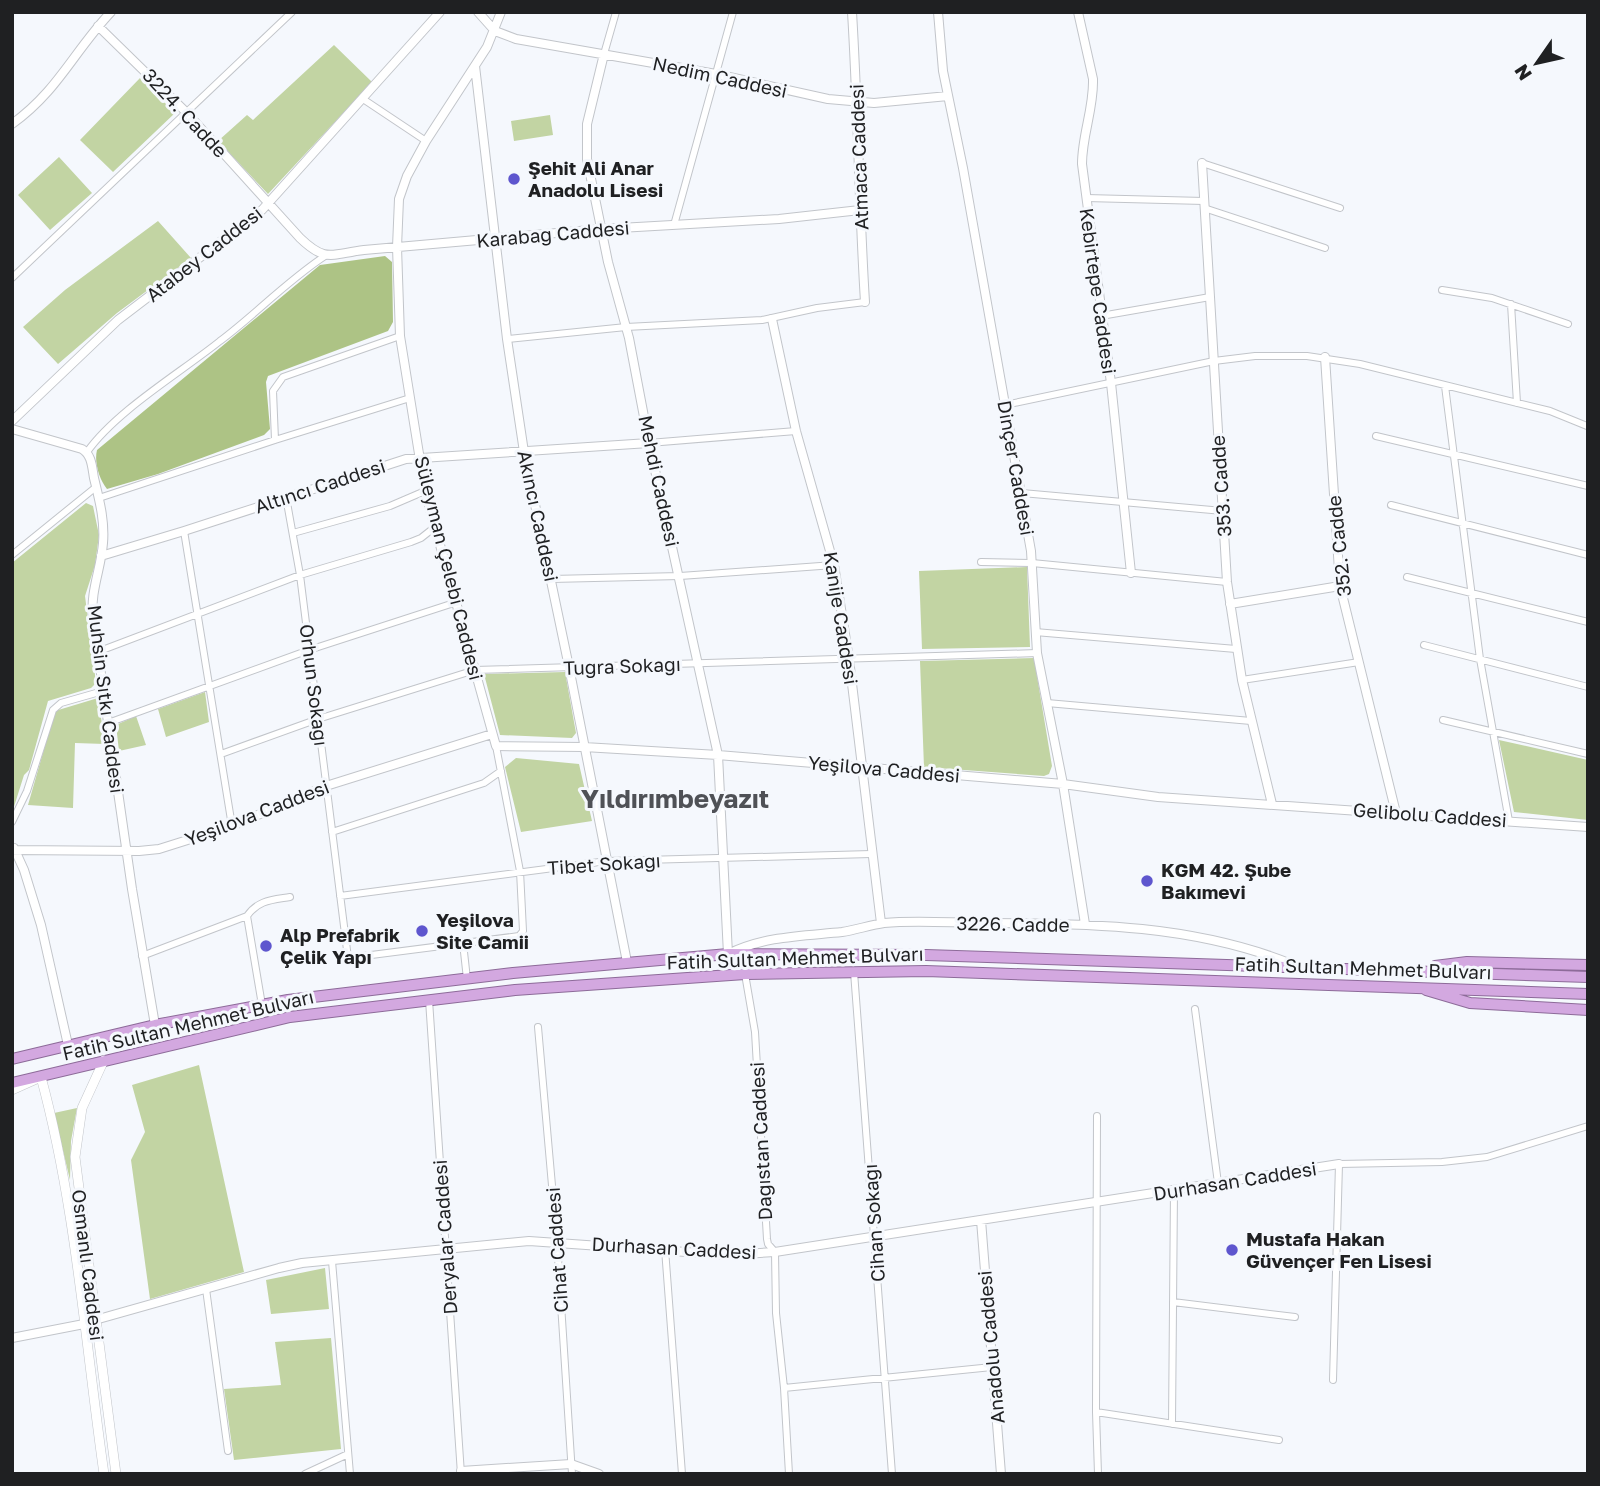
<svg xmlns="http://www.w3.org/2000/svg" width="1600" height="1486" viewBox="0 0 1600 1486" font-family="'Golos Text',sans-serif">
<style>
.green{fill:#c2d4a3}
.forest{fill:#adc385}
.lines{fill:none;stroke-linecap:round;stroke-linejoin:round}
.minor-casing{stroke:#c2c5ca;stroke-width:8}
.tertiary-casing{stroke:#c2c5ca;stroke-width:10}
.secondary-casing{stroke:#c2c5ca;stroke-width:10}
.trunk-casing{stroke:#8d6b99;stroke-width:12}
.minor{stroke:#fff;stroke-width:6}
.tertiary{stroke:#fff;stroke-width:8}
.secondary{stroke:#fff;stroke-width:9}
.trunk{stroke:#d3a8e0;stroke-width:10}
.poi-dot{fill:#5e56ce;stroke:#f5f8fd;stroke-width:2.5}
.labels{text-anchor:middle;stroke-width:6;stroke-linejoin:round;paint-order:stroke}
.street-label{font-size:19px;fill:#1f2022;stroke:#f5f8fd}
.poi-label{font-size:19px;font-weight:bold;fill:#1f2022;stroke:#f5f8fd;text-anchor:start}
.district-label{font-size:26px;font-weight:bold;fill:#4f5156;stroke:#f5f8fd}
</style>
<rect width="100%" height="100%" fill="#f5f8fd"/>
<path class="green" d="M 334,45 L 372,82 L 268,194 L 218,141 L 247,115 L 253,120 Z
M 140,78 L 175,113 L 113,172 L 80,140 Z
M 550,115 L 553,135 L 514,141 L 511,121 Z
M 59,157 L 92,193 L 50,230 L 18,195 Z
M 158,221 L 191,258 L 117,313 L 58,364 L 23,327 L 65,290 Z
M 86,503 L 93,506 L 99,535 L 95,565 L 85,596 L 96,683 L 91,688 L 48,701 L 29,770 L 24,775 L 12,813 L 12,563 Z
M 1027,567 L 1030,647 L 922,649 L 919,571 Z
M 1034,658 L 1052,766 L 1049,774 L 1044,776 L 924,767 L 920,661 Z
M 565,672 L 576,733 L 572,738 L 500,735 L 484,674 Z
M 205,692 L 209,722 L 166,737 L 158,709 Z
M 98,698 L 105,744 L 75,743 L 73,808 L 28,805 L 55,711 Z
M 136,716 L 146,745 L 119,751 L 116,725 Z
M 1499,740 L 1588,760 L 1588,820 L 1514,812 Z
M 516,758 L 579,764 L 592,821 L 521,832 L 505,767 Z
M 199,1065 L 244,1272 L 150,1299 L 131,1160 L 145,1132 L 132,1085 Z
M 77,1108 L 71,1141 L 70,1180 L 54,1113 Z
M 325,1268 L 329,1309 L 271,1314 L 266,1280 Z
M 331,1338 L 341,1449 L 234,1460 L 224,1389 L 281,1385 L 275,1342 Z"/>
<path class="forest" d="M 385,256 L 392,262 L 393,322 L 388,331 L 268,376 L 266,382 L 270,429 L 264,435 L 158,474 L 107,489 C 99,479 94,462 97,450 L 320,265 Z"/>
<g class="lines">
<defs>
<path id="minor" d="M 604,54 L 616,12
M 363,99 L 426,141
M 1202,163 L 1340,208
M 1086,198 L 1204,201
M 1204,208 L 1325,248
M 674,225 L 733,12
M 12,278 L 292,12
M 1442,290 L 1492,298 L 1568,324
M 1511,304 L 1517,403
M 1101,316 L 1210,297
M 507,339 L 626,327 L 762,320 L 817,308 L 865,302
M 1445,386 L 1480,659 L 1509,821
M 1005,405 L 1214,361 L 1255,356 L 1307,356 L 1360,364 L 1550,411 L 1587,426
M 1376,436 L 1588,486
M 275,440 L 273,391 L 283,377 L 400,336
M 649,443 L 796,431
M 87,452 C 116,411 180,373 220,341 C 256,314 287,281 325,256
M 1022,493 L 1223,511
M 286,497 L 300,575 L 348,958 L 519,936 L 523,931 L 520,871 L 496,746
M 99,498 L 275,440 L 410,398
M 1391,505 L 1588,555
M 184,531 L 232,826
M 293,533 L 390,506 L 425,491
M 12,555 L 96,487
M 981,562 L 1032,563 L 1227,582
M 1407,577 L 1588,622
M 551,579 L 680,576 L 834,565
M 1035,632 L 1236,649
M 1424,645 L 1588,687
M 97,652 L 300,575 L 411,542 L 421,538 L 435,527
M 1242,680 L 1359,662
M 1047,703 L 1251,721
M 1443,720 L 1588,754
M 108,723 L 309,650 L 457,602
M 221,754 L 318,719 L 475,670 L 1037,653
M 12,822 L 27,791 L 53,710 L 61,703 L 103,691
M 332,832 L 484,783 L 501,771
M 340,896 L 607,861 L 871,854
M 247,916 L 262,1005
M 247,916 C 258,900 272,900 290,897
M 463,943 L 467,979
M 142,956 L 247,916
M 854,972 L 892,1474
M 745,974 L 755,1032 L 767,1239 L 768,1244 L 775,1252 L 776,1313 L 784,1388 L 789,1474
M 429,1000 L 461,1474
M 1195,1009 L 1218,1183
M 538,1027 L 557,1242 L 572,1474
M 1097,1116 L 1096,1412 L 1098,1474
M 665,1249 L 682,1474
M 332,1261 L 350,1474
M 206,1289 L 228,1451
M 1173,1302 L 1295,1317
M 1333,1380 L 1339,1164 L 1442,1162 L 1487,1157 L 1588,1126
M 784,1388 L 992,1367
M 1096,1412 L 1279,1440
M 1172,1424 L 1174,1190
M 305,1474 L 348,1454"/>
<path id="tertiary" d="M 478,12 L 495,31 L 516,39 L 716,74 L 828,99 L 874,103 L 948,96
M 501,12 L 487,47 L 426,141 L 407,176 L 399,199 L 397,247 L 400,336 L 425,491 L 496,746 L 584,747 L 718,755 L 1063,784 L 1158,797 L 1588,827
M 852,12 C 858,109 859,206 865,302
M 938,12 L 943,71 L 963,168 L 1031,551 L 1037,653 L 1063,784 L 1085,924
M 1078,12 L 1093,79 C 1094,108 1082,135 1082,164 L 1111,383 L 1131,573
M 98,26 L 187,113 L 300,238 C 326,263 331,254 364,250 L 602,229 L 779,219 L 860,210
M 604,54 L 587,124 L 587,159 L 608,262 L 629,338 L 649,443 L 718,755 L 728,954 C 764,936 803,936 842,932 C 856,930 870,925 884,923 C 917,920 952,923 985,923 C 1089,923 1197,925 1294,965
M 475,66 L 507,339 L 524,452 L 569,667 L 627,962
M 12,124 C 58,91 74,51 111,12
M 1202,163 L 1227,582 L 1242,680 L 1272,804
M 772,319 L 796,431 L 834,565 L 849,659 L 881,923
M 1325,357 L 1340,586 L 1396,813
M 12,421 L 118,320 L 262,210 L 440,12
M 12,429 L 82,449 C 92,455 92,467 94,478 C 99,499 105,520 103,543 C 101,569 90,591 93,618 L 132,889 L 155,1025
M 101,556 L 184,531 L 406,459 L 649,443
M 1230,604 L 1340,586
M 14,848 L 24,870 L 41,925 L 68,1045
M 12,850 L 139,851 L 159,849 L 232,826 L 326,786 L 492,734
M 981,1220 L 1001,1474
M 95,1320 L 279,1268 L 302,1263 L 529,1241 L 729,1255 L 775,1252 L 1339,1164
M 12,1338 L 84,1324
M 461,1471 L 571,1464 L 599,1474"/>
<path id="secondary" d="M 104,1060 L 82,1108 L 75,1157 L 116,1474
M 12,1090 L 41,1077 C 76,1206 85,1341 104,1474"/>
<path id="trunk" d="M 1435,966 L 1467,962 L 1588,965
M 1426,990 L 1470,1003 L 1588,1010
M 12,1059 L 155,1025 L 288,1000 L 513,973 L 728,954 L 926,955 L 1588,977
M 12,1083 L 290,1017 L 515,990 L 745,974 L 926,971 L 1588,994"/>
</defs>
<use href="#minor" class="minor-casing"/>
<use href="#tertiary" class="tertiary-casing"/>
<use href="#secondary" class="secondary-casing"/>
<use href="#trunk" class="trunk-casing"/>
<use href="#minor" class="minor"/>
<use href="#tertiary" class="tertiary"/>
<use href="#secondary" class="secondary"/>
<use href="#trunk" class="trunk"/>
</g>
<g class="poi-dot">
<circle cx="514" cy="179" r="7"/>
<circle cx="1147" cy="881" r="7"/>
<circle cx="422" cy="931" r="7"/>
<circle cx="266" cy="946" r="7"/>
<circle cx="1232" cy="1250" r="7"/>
</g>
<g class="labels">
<g class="street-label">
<text transform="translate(720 77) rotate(12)" y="7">Nedim Caddesi</text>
<text transform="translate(185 113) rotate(47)" y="7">3224. Cadde</text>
<text transform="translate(859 157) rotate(-92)" y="7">Atmaca Caddesi</text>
<text transform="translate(553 234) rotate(-5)" y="7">Karabağ Caddesi</text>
<text transform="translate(204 254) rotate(-38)" y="7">Atabey Caddesi</text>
<text transform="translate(1098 291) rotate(82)" y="7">Kebirtepe Caddesi</text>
<text transform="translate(1016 468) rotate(80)" y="7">Dinçer Caddesi</text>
<text transform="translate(659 481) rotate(78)" y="7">Mehdi Caddesi</text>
<text transform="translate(320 486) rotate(-18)" y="7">Altıncı Caddesi</text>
<text transform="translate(1221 486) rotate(-94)" y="7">353. Cadde</text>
<text transform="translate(538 516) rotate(78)" y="7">Akıncı Caddesi</text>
<text transform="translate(1339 546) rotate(-96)" y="7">352. Cadde</text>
<text transform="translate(449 568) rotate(76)" y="7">Süleyman Çelebi Caddesi</text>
<text transform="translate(841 618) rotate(81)" y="7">Kanije Caddesi</text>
<text transform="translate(622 666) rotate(-2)" y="7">Tuğra Sokağı</text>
<text transform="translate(314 685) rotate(83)" y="7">Orhun Sokağı</text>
<text transform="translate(106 699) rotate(83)" y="7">Muhsin Sıtkı Caddesi</text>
<text transform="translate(884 769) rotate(5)" y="7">Yeşilova Caddesi</text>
<text transform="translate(257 813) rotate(-21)" y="7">Yeşilova Caddesi</text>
<text transform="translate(1430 815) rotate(4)" y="7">Gelibolu Caddesi</text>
<text transform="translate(604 864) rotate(-4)" y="7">Tibet Sokağı</text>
<text transform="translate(1013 924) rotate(1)" y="7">3226. Cadde</text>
<text transform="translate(795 958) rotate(-2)" y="7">Fatih Sultan Mehmet Bulvarı</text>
<text transform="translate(1363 968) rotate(2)" y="7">Fatih Sultan Mehmet Bulvarı</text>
<text transform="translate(188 1025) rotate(-13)" y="7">Fatih Sultan Mehmet Bulvarı</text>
<text transform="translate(761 1141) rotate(-93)" y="7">Dağıstan Caddesi</text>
<text transform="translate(1235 1181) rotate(-9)" y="7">Durhasan Caddesi</text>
<text transform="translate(874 1223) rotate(-94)" y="7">Cihan Sokağı</text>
<text transform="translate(445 1237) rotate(-94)" y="7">Deryalar Caddesi</text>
<text transform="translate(674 1248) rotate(3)" y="7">Durhasan Caddesi</text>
<text transform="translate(557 1250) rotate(-94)" y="7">Cihat Caddesi</text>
<text transform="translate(88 1265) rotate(83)" y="7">Osmanlı Caddesi</text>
<text transform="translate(991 1347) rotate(-95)" y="7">Anadolu Caddesi</text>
</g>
<g class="poi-label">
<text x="528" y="175">Şehit Ali Anar<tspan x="528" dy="22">Anadolu Lisesi</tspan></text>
<text x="1161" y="877">KGM 42. Şube<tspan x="1161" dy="22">Bakımevi</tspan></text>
<text x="436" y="927">Yeşilova<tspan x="436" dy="22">Site Camii</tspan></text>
<text x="280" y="942">Alp Prefabrik<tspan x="280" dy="22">Çelik Yapı</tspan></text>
<text x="1246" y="1246">Mustafa Hakan<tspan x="1246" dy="22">Güvençer Fen Lisesi</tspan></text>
</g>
<g class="district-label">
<text x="675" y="808">Yıldırımbeyazıt</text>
</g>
</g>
<rect width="1600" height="1486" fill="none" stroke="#1f2022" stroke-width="28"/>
<g transform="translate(1537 63) rotate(236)" stroke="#f5f8fd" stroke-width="5" paint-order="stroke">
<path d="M0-5L12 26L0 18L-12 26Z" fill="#1f2022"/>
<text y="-10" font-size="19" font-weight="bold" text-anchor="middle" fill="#1f2022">N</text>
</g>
</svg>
